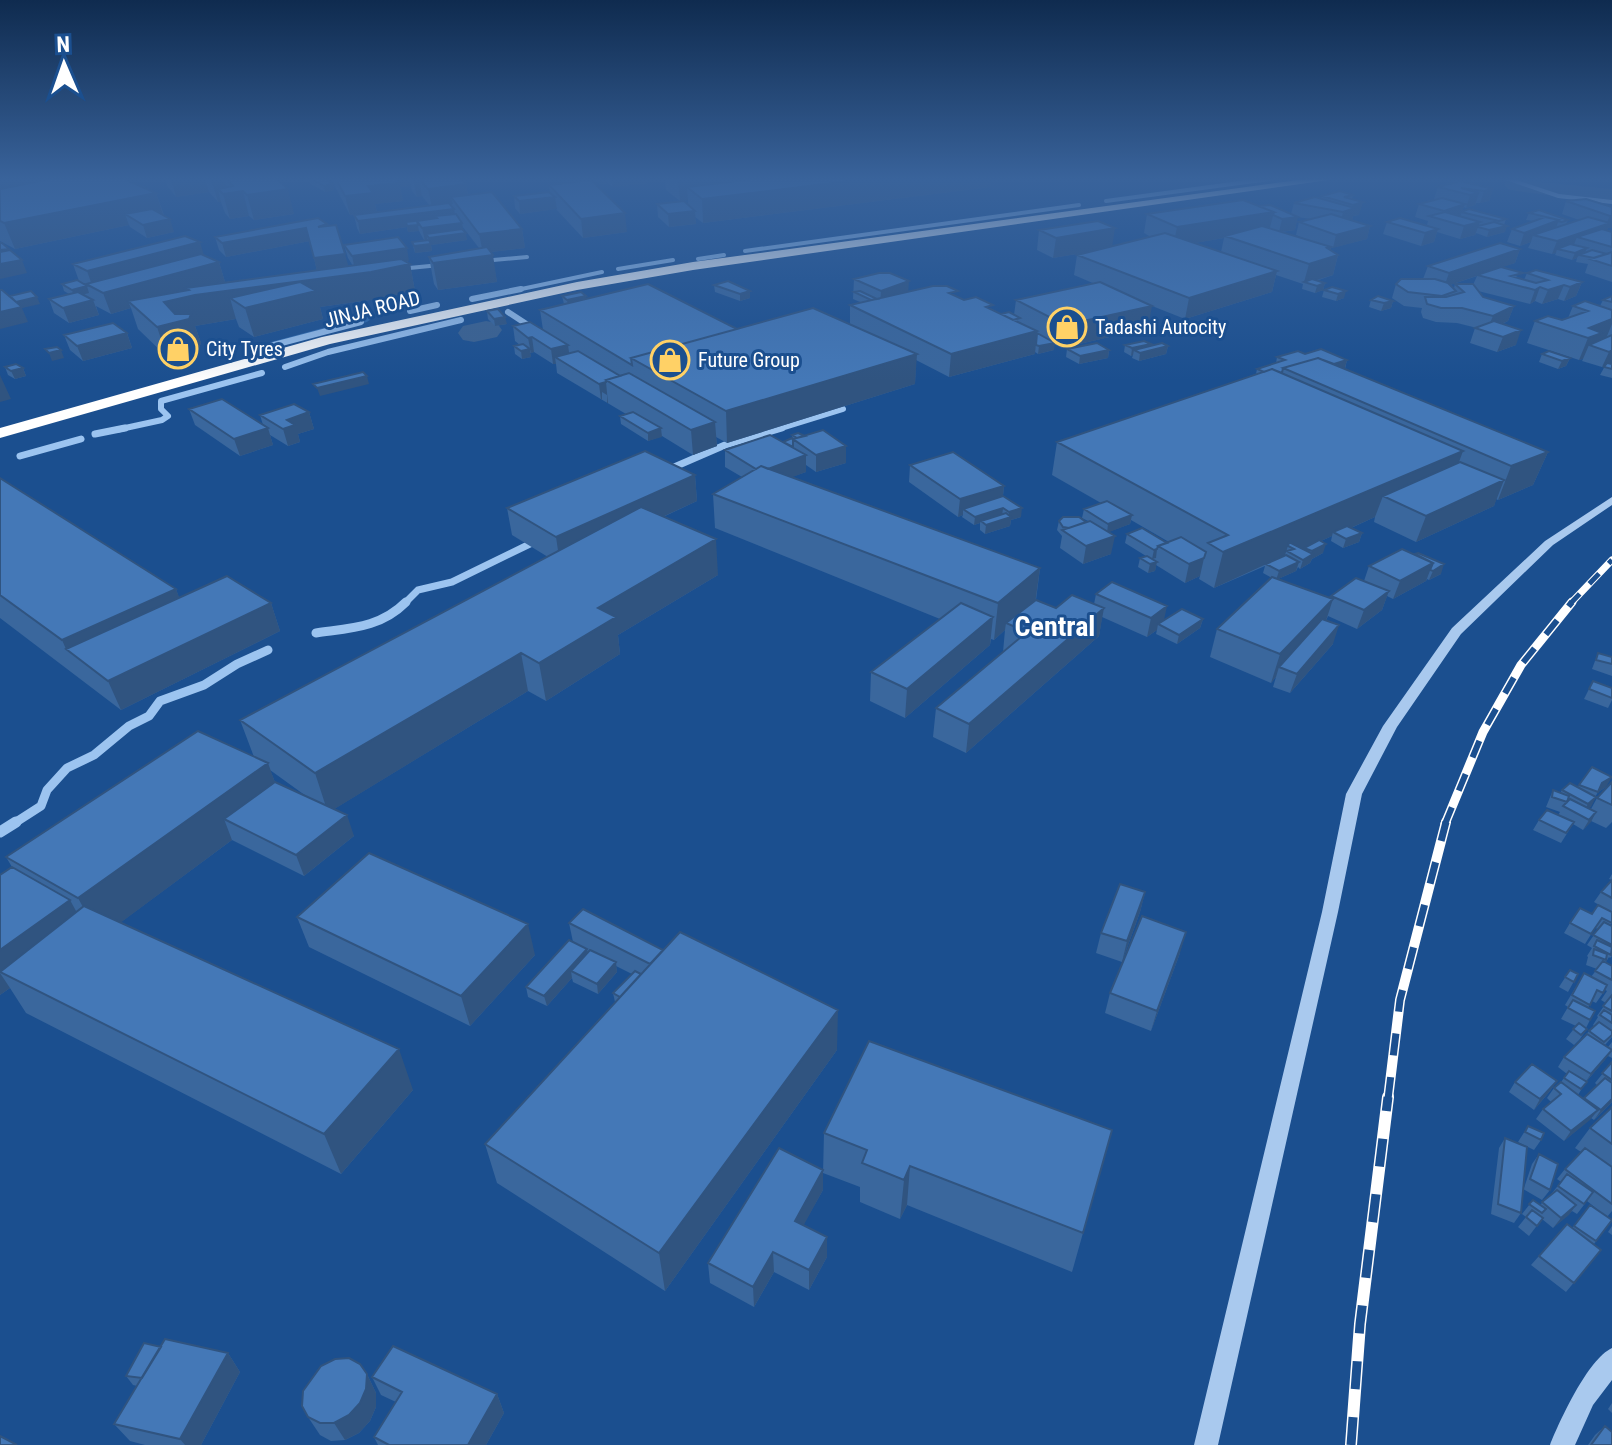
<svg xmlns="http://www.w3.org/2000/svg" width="1612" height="1445" viewBox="0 0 1612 1445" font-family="'Roboto Condensed',sans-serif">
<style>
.green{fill:#2e69ad}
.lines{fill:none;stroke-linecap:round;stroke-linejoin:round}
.stream-far4{stroke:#9cc4f0;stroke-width:4}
.stream-far3{stroke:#9cc4f0;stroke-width:6}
.stream-far2{stroke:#9cc4f0;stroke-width:7}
.stream-far1{stroke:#9cc4f0;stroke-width:9}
.stream{stroke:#9cc4f0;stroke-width:11}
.river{fill:#3c6290;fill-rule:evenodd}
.minor{fill:#a9c9ee;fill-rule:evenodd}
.highway{fill:#fff;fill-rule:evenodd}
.rail-far3-casing{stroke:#fff;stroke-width:7}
.rail-far2-casing{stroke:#fff;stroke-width:9}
.rail-far1-casing{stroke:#fff;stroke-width:10}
.rail-casing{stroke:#fff;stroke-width:12}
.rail-far3{stroke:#1b4f8f;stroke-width:5;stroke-dasharray:14;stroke-linecap:butt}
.rail-far2{stroke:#1b4f8f;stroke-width:6;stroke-dasharray:18;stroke-linecap:butt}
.rail-far1{stroke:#1b4f8f;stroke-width:7;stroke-dasharray:22;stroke-linecap:butt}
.rail{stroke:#1b4f8f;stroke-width:9;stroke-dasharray:28;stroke-linecap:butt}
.wall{fill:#3a679d;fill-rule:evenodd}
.shaded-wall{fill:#305480}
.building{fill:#4478b7;stroke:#305480;stroke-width:2}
.labels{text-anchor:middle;stroke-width:6;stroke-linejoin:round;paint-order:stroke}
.far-street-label{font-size:20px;fill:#fff;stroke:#1b4f8f}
.far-poi-label{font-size:20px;fill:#fff;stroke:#1b4f8f;text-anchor:start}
.quarter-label{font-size:28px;font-weight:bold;fill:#fff;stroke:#1b4f8f}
</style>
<rect width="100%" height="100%" fill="#1b4f8f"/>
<path class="green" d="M 367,316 L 371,319 L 367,322 L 270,347 L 260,345 Z"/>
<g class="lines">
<path class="stream-far4" d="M 1106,201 L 1269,179
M 745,251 L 1079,205
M 698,259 L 724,255
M 482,261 L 527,257
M 399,269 L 440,265
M 618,269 L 673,260
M 512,291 L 602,272"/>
<path class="stream-far3" d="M 472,299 L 521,289
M 410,311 L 437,305
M 508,312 L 534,329
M 270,346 L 361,322
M 285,367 L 328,352 L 461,320
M 116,430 L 162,420 L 168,416 L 161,409 L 161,401 L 262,373
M 775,430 L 843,409"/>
<path class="stream-far2" d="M 95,434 L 125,428
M 20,456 L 81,439
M 665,471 L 725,445 L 782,428
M 404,604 L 418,590 L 452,582 L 536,541"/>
<path class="stream-far1" d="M 316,633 C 350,628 380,628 406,602
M 13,824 L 41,806 L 47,790 L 67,768 L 94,755 L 129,726 L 149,716 L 160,701 L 204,685 L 237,664 L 268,650"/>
<path class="stream" d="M 0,832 L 16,822"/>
<path class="river" d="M 1508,179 L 1612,189 L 1612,203 L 1516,191 L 1508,189 L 1504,184 Z
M 486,321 L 497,323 L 502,330 L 497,337 L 474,342 L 463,340 L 458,333 L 463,326 Z"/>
<path class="minor" d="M 1503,179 L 1513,179 L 1559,194 L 1612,200 L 1612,204 L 1558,198 Z
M 1612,497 L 1612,505 L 1553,545 L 1461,634 L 1397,727 L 1362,794 L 1338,912 L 1218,1445 L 1194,1445 L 1322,912 L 1346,794 L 1383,726 L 1452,628 L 1545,541 Z
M 1612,1348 L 1612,1380 L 1593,1405 L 1575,1445 L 1550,1445 C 1560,1420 1588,1359 1612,1348 Z"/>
<path class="highway" d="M 1306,179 L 1336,179 L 693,270 L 577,290 L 330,344 L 0,438 L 0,428 L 322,337 L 577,282 L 693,262 Z"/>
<defs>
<path id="rail-far3" d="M 1570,604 L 1612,560"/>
<path id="rail-far2" d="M 1445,824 L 1483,732 L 1521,665 L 1572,602"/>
<path id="rail-far1" d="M 1388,1099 L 1400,1000 L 1446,822"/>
<path id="rail" d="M 1351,1445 L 1360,1324 L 1388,1097"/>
</defs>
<use href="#rail-far3" class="rail-far3-casing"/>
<use href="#rail-far2" class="rail-far2-casing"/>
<use href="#rail-far1" class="rail-far1-casing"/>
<use href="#rail" class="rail-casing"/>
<use href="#rail-far3" class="rail-far3"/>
<use href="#rail-far2" class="rail-far2"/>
<use href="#rail-far1" class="rail-far1"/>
<use href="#rail" class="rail"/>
</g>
<path class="wall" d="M 0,179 L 124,179 L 156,193 L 164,215 L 174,232 L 147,238 L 130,227 L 129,225 L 15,249 L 0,241 Z
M 165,179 L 329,179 L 334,190 L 325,192 L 306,181 L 306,179 L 281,183 L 294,214 L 254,220 L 249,216 L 230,219 L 225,213 L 221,202 L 218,202 L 209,192 L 176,197 L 168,187 Z
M 331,179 L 464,179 L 462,180 L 466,184 L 468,195 L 522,229 L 525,248 L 491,252 L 497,282 L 438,290 L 434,284 L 429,257 L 479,248 L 462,226 L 467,240 L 431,245 L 432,251 L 415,253 L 412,242 L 424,240 L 419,231 L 408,232 L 407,227 L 360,234 L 357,228 L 354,215 L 430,206 L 422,196 L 417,197 L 412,191 L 411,186 L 400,187 L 403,201 L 375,204 L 377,212 L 350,215 Z
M 594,179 L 991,179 L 990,187 L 703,223 L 695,217 L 696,224 L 669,227 L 658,217 L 657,204 L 688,205 L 688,200 L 680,201 L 666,190 L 665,181 L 613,187 L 608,183 L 600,184 Z
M 549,185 L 627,232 L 583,238 L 556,209 L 520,214 L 515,208 L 514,196 L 550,192 Z
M 1438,187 L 1493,189 L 1489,201 L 1480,203 L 1476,203 L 1475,205 L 1466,208 L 1464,207 L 1462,211 L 1506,219 L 1504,225 L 1505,232 L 1487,237 L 1476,233 L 1475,235 L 1460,239 L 1437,232 L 1434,242 L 1421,246 L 1383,234 L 1387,222 L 1427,225 L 1428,221 L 1415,217 L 1419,204 L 1436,200 L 1434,199 Z
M 1353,195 L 1352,199 L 1359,215 L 1353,216 L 1352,221 L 1370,226 L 1367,239 L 1331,248 L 1331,250 L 1338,255 L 1333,275 L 1316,281 L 1325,283 L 1323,290 L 1315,293 L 1302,289 L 1303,284 L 1276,275 L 1272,292 L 1185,319 L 1147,304 L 1148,328 L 1062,348 L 1054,344 L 1054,350 L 1038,354 L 1035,352 L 1035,354 L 949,377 L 916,360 L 915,384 L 727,443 L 716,437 L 717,446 L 693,455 L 662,436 L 648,441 L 621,424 L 620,416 L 626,414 L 557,373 L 556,364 L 553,364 L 534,352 L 530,353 L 531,357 L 522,359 L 515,354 L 514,346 L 520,345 L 515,341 L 513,326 L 543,330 L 540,310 L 564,304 L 562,296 L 586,296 L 586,299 L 737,329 L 850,324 L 850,305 L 860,302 L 853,299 L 854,279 L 909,291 L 957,298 L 1001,314 L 1014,315 L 1016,300 L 1095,284 L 1074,275 L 1077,255 L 1088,252 L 1053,258 L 1037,250 L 1039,230 L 1113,246 L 1151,237 L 1144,233 L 1147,214 L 1258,206 L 1291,214 L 1294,203 L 1321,199 L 1322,196 ZM 1297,217 L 1311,219 L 1299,222 L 1296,235 L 1311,241 L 1282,232 L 1295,230 ZM 1224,238 L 1221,252 L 1194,243 Z
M 1566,201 L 1612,207 L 1607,230 L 1612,231 L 1612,282 L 1585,273 L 1588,264 L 1576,262 L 1577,258 L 1572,260 L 1555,255 L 1556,253 L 1552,254 L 1528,248 L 1531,242 L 1520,246 L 1507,242 L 1512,229 L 1533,221 L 1526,220 L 1529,213 L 1568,220 L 1566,224 L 1579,220 L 1562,214 Z
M 327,226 L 348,266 L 353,266 L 348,258 L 344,245 L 409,261 L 406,262 L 410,264 L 415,291 L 377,299 L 320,307 L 323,319 L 254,337 L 239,327 L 236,319 L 195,326 L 201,343 L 199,348 L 167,357 L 138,329 L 131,308 L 111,314 L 96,306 L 99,315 L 69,323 L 54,313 L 49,299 L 69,294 L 64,291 L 62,284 L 79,281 L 73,264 L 204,255 L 219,262 L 225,282 L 317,271 L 310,241 L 226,257 L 219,250 L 215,237 Z
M 1520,249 L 1515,263 L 1501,267 L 1521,279 L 1524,280 L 1527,273 L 1582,282 L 1576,296 L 1564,301 L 1558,299 L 1542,304 L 1535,301 L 1530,304 L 1478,291 L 1483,297 L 1514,306 L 1508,321 L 1502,324 L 1516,345 L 1497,352 L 1470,343 L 1475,328 L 1477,328 L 1457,323 L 1436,322 L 1423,318 L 1421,312 L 1422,308 L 1404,306 L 1392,298 L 1396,284 L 1423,279 L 1428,266 ZM 1477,276 L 1473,285 L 1455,284 L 1454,288 L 1450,285 Z
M 728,281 L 750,298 L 740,301 L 715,292 L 714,285 Z
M 1332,287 L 1344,298 L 1336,301 L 1322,297 L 1324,290 Z
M 1612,296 L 1612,363 L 1610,364 L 1612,364 L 1612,378 L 1600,375 L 1605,366 L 1602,367 L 1582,361 L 1583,359 L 1579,360 L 1527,343 L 1535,321 L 1562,320 L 1568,318 L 1573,306 L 1600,306 L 1603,300 Z
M 1371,300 L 1393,301 L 1391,308 L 1381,311 L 1369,307 Z
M 487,311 L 507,324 L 495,326 L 488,319 Z
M 127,333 L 132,348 L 83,361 L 70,350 L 64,335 Z
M 1151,344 L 1150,346 L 1168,346 L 1166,354 L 1139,361 L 1132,358 L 1133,355 L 1131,356 L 1124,352 L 1125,345 Z
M 1067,349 L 1109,350 L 1108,358 L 1079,364 L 1066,357 Z
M 1305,354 L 1347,360 L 1345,369 L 1548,452 L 1533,485 L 1498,500 L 1496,499 L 1494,506 L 1416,542 L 1374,522 L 1375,517 L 1351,528 L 1362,533 L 1359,542 L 1343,548 L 1331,541 L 1332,536 L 1321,541 L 1323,553 L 1312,559 L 1310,563 L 1300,569 L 1298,567 L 1296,571 L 1278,579 L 1330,598 L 1331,596 L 1364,581 L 1369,566 L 1402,549 L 1441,574 L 1429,580 L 1427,579 L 1426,581 L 1393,599 L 1387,596 L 1382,610 L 1357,629 L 1328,616 L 1326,621 L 1333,644 L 1290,693 L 1273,687 L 1276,677 L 1271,683 L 1210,657 L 1217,629 L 1272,578 L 1263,573 L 1265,566 L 1214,588 L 1199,579 L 1200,576 L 1185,583 L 1156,565 L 1155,571 L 1148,573 L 1138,567 L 1140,558 L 1146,556 L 1125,543 L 1127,534 L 1167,543 L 1169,542 L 1131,520 L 1130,524 L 1108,532 L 1111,554 L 1083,564 L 1060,548 L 1062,536 L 1057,530 L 1059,521 L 1088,521 L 1082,518 L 1084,509 L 1101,503 L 1052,475 L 1057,442 L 1256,374 L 1257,369 L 1276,363 L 1277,357 Z
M 1542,354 L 1570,358 L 1566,366 L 1558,369 L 1539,362 Z
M 5,367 L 23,368 L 26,376 L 15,379 L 8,375 Z
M 189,409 L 263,425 L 260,415 L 309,412 L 314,429 L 298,434 L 300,442 L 288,446 L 270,435 L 273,445 L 240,456 L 195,425 Z
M 792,435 L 805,436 L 846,446 L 846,463 L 816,472 L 806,465 L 806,472 L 791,477 L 1040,568 L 1036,600 L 1056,608 L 1094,604 L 1096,594 L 1164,621 L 1203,619 L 1200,628 L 1177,644 L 1156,634 L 1157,630 L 1147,637 L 1102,617 L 1099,636 L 966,753 L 933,737 L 936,708 L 1003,652 L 1005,630 L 994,640 L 991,639 L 990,645 L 905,718 L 870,701 L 871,672 L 940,619 L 715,528 L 713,494 L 742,477 L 725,467 L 725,450 L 783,442 L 792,438 Z
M 910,465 L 1004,486 L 1003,496 L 1021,517 L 1011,520 L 1010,526 L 985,534 L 980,530 L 980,523 L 974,525 L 962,517 L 963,515 L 958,517 L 909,482 Z
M 695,475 L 697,501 L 663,517 L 718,575 L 618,635 L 620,654 L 546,701 L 528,691 L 334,809 L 354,836 L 304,876 L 232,840 L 121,922 L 413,1090 L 341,1174 L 26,1013 L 10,988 L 0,995 L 0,875 L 12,867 L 6,857 L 254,757 L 240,720 L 548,557 L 512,535 L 507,508 ZM 270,770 L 306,796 L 275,782 Z
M 0,478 L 176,589 L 179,598 L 271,603 L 280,631 L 121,710 L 0,618 Z
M 1598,653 L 1612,657 L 1612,676 L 1592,669 Z
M 1593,681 L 1612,688 L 1612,700 L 1608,708 L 1584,699 Z
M 1592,767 L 1606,787 L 1598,792 L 1589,808 L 1591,809 L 1597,798 L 1612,782 L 1612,822 L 1606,828 L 1591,821 L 1583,830 L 1573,824 L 1561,843 L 1533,830 L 1539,820 L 1558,815 L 1560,812 L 1546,807 L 1553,790 L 1560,793 L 1562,790 L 1578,787 Z
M 1612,874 L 1612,923 L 1610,925 L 1612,926 L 1612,956 L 1610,958 L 1609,957 L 1606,962 L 1612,966 L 1612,1037 L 1605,1045 L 1608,1047 L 1612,1042 L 1612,1058 L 1608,1056 L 1586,1082 L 1578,1095 L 1583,1099 L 1597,1085 L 1595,1083 L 1612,1062 L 1612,1102 L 1594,1120 L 1591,1118 L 1564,1141 L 1536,1119 L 1543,1109 L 1551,1102 L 1547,1098 L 1554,1088 L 1561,1082 L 1567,1074 L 1558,1067 L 1564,1057 L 1594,1026 L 1593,1025 L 1598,1017 L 1597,1016 L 1606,1003 L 1601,1000 L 1607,991 L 1605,990 L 1596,1003 L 1592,1001 L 1588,1008 L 1590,1020 L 1586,1028 L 1587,1029 L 1580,1039 L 1574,1045 L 1566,1039 L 1576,1026 L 1561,1019 L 1568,1007 L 1565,1005 L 1584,973 L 1591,977 L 1597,969 L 1586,965 L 1588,957 L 1587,956 L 1592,948 L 1587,945 L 1598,929 L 1595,928 L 1585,944 L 1564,933 L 1570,923 L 1592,914 L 1611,912 L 1594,902 L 1601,892 L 1612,880 L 1609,879 Z
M 1145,892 L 1140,912 L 1122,962 L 1096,953 L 1101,933 Z
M 297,917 L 535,955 L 470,1026 L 309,947 Z
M 569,923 L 837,1050 L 665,1291 L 497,1183 L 485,1144 L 615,1002 L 613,993 L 632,974 L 616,966 L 617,972 L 598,994 L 573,982 L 572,978 L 547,1006 L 528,997 L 526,987 L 573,942 Z
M 1180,953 L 1151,1031 L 1105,1013 L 1110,993 Z
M 1570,970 L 1578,974 L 1568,992 L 1559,987 Z
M 1557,1081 L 1550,1091 L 1534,1110 L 1509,1092 L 1515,1082 Z
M 1612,1107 L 1612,1211 L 1607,1217 L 1587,1201 L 1577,1214 L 1572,1211 L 1553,1228 L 1542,1219 L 1529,1236 L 1518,1227 L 1526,1217 L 1522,1214 L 1533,1200 L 1540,1205 L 1552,1193 L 1561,1182 L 1557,1179 L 1565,1169 L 1581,1152 L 1575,1148 L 1590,1128 Z
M 1528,1126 L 1541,1140 L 1534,1150 L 1518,1142 Z
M 1112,1130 L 1072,1272 L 907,1205 L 900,1219 L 860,1202 L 860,1187 L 823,1173 L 824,1133 Z
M 1505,1138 L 1524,1188 L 1532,1164 L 1539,1154 L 1550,1190 L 1542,1200 L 1523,1189 L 1521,1213 L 1514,1223 L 1491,1214 L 1499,1148 Z
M 823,1170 L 823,1190 L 803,1225 L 827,1237 L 827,1257 L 809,1290 L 774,1272 L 754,1307 L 710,1283 L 708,1263 Z
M 1590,1205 L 1612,1221 L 1594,1244 L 1601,1250 L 1566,1292 L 1531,1265 L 1539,1256 L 1572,1228 Z
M 1612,1226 L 1612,1235 L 1608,1232 Z
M 161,1347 L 228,1353 L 240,1372 L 201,1445 L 145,1445 L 130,1441 L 114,1424 L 137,1386 L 133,1385 L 126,1376 Z
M 367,1374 L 376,1393 L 376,1407 L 370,1421 L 359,1433 L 345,1440 L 331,1441 L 320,1435 L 308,1417 Z
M 372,1377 L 497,1394 L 504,1413 L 486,1445 L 378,1445 L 374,1437 L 396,1402 L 381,1395 Z
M 1612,1403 L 1612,1413 L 1608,1409 Z
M 1605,1426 L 1612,1445 L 1588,1445 L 1595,1435 Z"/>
<path class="shaded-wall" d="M 0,179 L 42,179 L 44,186 L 0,195 Z
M 171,179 L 205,179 L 209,192 L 176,197 Z
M 211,179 L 224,179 L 228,194 L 243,191 L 249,216 L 230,219 L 223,194 L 218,189 L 221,202 L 218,202 Z
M 250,179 L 306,179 L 253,187 Z
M 398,179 L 409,179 L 411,186 L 400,187 L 403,201 L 375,204 L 377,212 L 350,215 L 345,196 L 368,186 L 399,183 Z
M 413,179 L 419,179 L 422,196 L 417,197 Z
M 600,179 L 608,179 L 608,183 L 600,184 Z
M 612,179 L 665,179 L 665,181 L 613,187 Z
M 678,179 L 991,179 L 990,187 L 703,223 L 702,199 L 687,187 L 688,200 L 680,201 Z
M 333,184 L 334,190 L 325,192 L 324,186 Z
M 466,184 L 469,202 L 451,197 L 453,204 L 432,207 L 428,189 Z
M 288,189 L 294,214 L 254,220 L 247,195 Z
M 1493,189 L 1489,201 L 1480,203 L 1484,191 Z
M 156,193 L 164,217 L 125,214 L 129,225 L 15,249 L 4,223 Z
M 1479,193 L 1475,205 L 1466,208 L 1470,195 Z
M 555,197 L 557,209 L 520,214 L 519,201 Z
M 1363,202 L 1359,215 L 1353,216 L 1352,221 L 1340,225 L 1343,212 L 1351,209 L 1353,205 Z
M 1465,204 L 1460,217 L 1444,211 Z
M 454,209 L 456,221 L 435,216 L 437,224 L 462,223 L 464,234 L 466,233 L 467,240 L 431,245 L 432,251 L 415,253 L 414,246 L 430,244 L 429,238 L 426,234 L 428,241 L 425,241 L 422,228 L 417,221 L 419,231 L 408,232 L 407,227 L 360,234 L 358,221 Z
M 695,211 L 696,224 L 669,227 L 668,214 Z
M 1274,212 L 1269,231 L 1225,236 L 1224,238 L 1173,247 L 1177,227 Z
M 625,213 L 627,232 L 583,238 L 581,219 Z
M 1610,216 L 1612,216 L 1612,228 L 1608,228 L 1604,236 L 1577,237 L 1573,247 L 1557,249 L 1556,253 L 1552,254 L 1557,241 L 1606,224 Z
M 1298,217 L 1295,230 L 1279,232 L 1282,219 Z
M 170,219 L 174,232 L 147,238 L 143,225 Z
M 1559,220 L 1554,233 L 1533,235 L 1531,242 L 1520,246 L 1524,233 Z
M 1480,222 L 1475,235 L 1460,239 L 1464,226 Z
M 1370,226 L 1367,239 L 1333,248 L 1336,235 Z
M 1507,226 L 1505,232 L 1487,237 L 1489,230 Z
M 306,228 L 310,241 L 226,257 L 222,243 Z
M 1115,228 L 1112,248 L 1053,258 L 1056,238 Z
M 522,229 L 525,248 L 483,253 L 479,234 Z
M 1438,229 L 1434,242 L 1421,246 L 1425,233 Z
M 0,241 L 4,250 L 9,249 L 14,261 L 22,260 L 27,273 L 0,279 Z
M 200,242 L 206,262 L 93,288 L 87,271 Z
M 1331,247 L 1329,258 L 1338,255 L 1333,275 L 1307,283 L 1304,282 L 1309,264 L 1327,248 Z
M 407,248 L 409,261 L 355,270 L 352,256 Z
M 1587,248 L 1584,255 L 1579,255 L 1577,258 L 1572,260 L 1575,253 Z
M 1520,249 L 1515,263 L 1444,287 L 1449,273 Z
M 345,254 L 349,268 L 317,272 L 314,258 Z
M 493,255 L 497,282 L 438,290 L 433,263 Z
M 219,262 L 225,282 L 186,288 L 187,293 L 128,301 L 131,308 L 111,314 L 103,293 Z
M 410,264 L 415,291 L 377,299 L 320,307 L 323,319 L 254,337 L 245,308 L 230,298 L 236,319 L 195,326 L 201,343 L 199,348 L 167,357 L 157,327 L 164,302 L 195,295 Z
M 1277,271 L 1272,292 L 1185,319 L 1189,298 Z
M 909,281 L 908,295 L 880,305 L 881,291 Z
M 1582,282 L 1576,296 L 1564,301 L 1570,287 Z
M 1325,283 L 1323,290 L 1315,293 L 1317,286 Z
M 1564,285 L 1558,299 L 1542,304 L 1548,290 Z
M 87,286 L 89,293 L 74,297 L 72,290 Z
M 1540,287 L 1535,301 L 1530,304 L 1535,290 Z
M 750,291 L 750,298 L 740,301 L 740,294 Z
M 1346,291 L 1344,298 L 1336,301 L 1338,294 Z
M 586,296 L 587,303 L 568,307 L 567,300 Z
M 37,297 L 40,304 L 22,308 L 28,322 L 0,329 L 0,312 L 16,302 Z
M 93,300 L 99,315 L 69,323 L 63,308 Z
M 1393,301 L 1391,308 L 1381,311 L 1384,303 Z
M 1152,306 L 1148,328 L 1062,348 L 1065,325 Z
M 1514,306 L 1508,321 L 1487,330 L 1493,316 Z
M 505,317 L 507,324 L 495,326 L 494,319 Z
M 1612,319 L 1612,324 L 1605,341 L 1589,345 L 1583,359 L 1579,360 L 1588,338 L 1589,328 Z
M 1521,330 L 1516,345 L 1497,352 L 1503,337 Z
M 1037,331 L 1035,354 L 949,377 L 951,354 Z
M 127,333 L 132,348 L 83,361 L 77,346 Z
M 532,337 L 534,352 L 531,353 L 528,338 Z
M 1055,343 L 1054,350 L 1038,354 L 1039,346 Z
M 1151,344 L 1149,351 L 1168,346 L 1166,354 L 1139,361 L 1140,353 L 1134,350 L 1133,355 L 1131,356 L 1132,348 Z
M 568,345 L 570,360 L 555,357 L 556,364 L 553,364 L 551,349 Z
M 530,349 L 531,357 L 522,359 L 521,351 Z
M 61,350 L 64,358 L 52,361 L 49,353 Z
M 1109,350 L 1108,358 L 1079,364 L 1080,356 Z
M 1612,350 L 1612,363 L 1602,367 L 1609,352 Z
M 917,354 L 915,384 L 727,443 L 726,411 Z
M 1570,358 L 1566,366 L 1558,369 L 1562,361 Z
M 1347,360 L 1343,375 L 1299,375 Z
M 23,368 L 26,376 L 15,379 L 11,371 Z
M 0,375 L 11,399 L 0,402 Z
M 367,376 L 369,384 L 320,396 L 317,388 Z
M 606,382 L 608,403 L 607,403 L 607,395 L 602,392 L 602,399 L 601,400 L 599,384 Z
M 309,412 L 314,429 L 298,434 L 300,442 L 288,446 L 283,429 L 287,420 Z
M 715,422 L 717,446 L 693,455 L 691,430 Z
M 268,428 L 273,445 L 240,456 L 234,439 Z
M 661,428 L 662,437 L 648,441 L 648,433 Z
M 846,446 L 846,463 L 816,472 L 816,455 Z
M 1463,451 L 1451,484 L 1383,496 L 1375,517 L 1337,534 L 1333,532 L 1332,536 L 1292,554 L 1294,549 L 1288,546 L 1285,555 L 1286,555 L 1214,588 L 1223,552 Z
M 1548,452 L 1533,485 L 1498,500 L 1511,466 Z
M 806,455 L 806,472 L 761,489 L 760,472 Z
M 695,475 L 697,501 L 560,564 L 556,537 Z
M 1504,480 L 1494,506 L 1416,542 L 1426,516 Z
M 1004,486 L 1002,503 L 963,509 L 963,515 L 958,517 L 960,499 Z
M 1003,508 L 1002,517 L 981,521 L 980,523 L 974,525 L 975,517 Z
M 1022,508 L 1021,517 L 1011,520 L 1010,526 L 985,534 L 986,525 L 1008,518 L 1009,512 Z
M 1132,515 L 1130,524 L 1107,533 L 1108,524 Z
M 1362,533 L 1359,542 L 1343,548 L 1346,539 Z
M 1115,536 L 1111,554 L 1083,564 L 1086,546 Z
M 716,539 L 718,575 L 618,635 L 620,654 L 546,701 L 539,663 L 598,608 Z
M 1326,544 L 1323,553 L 1312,559 L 1310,563 L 1300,569 L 1303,560 L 1310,556 L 1312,551 Z
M 1157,549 L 1156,558 L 1152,559 L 1154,550 Z
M 1204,558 L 1200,576 L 1185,583 L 1189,564 Z
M 1157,562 L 1155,571 L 1148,573 L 1150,564 Z
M 1299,562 L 1296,571 L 1276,580 L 1279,571 Z
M 1433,563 L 1426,581 L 1393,599 L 1400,581 Z
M 1444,564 L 1441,574 L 1429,580 L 1433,571 Z
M 1040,568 L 1035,604 L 1006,623 L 1005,630 L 994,640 L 998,603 Z
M 176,589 L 190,626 L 66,649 L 62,640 Z
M 1389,591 L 1382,610 L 1357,629 L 1364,610 Z
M 1333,599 L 1324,627 L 1279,667 L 1276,677 L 1271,683 L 1280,654 Z
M 271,603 L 280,631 L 121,710 L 108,681 Z
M 1167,606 L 1163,625 L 1158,624 L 1157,630 L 1147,637 L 1151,618 Z
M 1104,608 L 1099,636 L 966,753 L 969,724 Z
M 993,617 L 990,645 L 905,718 L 907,689 Z
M 1203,619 L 1200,628 L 1177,644 L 1179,635 Z
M 1339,625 L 1333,644 L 1290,693 L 1297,674 Z
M 521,653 L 528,691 L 328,813 L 315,773 Z
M 268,763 L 282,802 L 224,819 L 232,840 L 100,938 L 78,898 Z
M 1612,777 L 1606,787 L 1597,793 L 1602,783 Z
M 1596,797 L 1591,807 L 1582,814 L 1588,804 Z
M 1596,812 L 1591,822 L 1583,830 L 1589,820 Z
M 347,815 L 354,836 L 304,876 L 296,855 Z
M 1145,892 L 1140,912 L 1122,962 L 1127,941 Z
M 70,900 L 87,931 L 0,972 L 0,950 Z
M 528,924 L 535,955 L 470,1026 L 461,996 Z
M 1186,932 L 1180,953 L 1151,1031 L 1157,1011 Z
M 587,949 L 589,959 L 571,971 L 572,978 L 547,1006 L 544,996 Z
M 616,962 L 617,972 L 598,994 L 597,984 Z
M 0,973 L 10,988 L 0,995 Z
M 838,1010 L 837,1050 L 665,1291 L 659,1253 Z
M 399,1049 L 413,1090 L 341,1174 L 324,1134 Z
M 1612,1050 L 1605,1060 L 1584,1084 L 1591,1074 Z
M 1557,1081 L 1550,1091 L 1534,1110 L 1540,1099 Z
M 1612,1099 L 1612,1102 L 1594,1120 L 1601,1110 Z
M 1598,1110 L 1590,1120 L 1564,1141 L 1571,1131 Z
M 910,1166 L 907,1205 L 900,1219 L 904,1180 Z
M 823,1170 L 823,1190 L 795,1241 L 795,1221 Z
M 1576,1205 L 1569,1215 L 1553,1228 L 1561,1218 Z
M 827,1237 L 827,1257 L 809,1290 L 809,1270 Z
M 773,1252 L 774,1272 L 754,1307 L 753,1287 Z
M 228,1353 L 240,1372 L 201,1445 L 185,1445 L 180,1439 Z
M 367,1374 L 376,1393 L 376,1407 L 370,1421 L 359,1433 L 345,1440 L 334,1423 Z
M 497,1394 L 504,1413 L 486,1445 L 468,1445 Z"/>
<path class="building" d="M 50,179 L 124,179 L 156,193 L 4,223 L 0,221 L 0,189 Z
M 226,179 L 277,179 L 288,189 L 247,195 L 243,191 L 223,194 L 218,189 L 233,186 Z
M 312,179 L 326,179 L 333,184 L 324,186 Z
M 336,179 L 397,179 L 399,183 L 368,186 L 373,193 L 345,196 Z
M 419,179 L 461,179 L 466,184 L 428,189 Z
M 754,179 L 865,179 L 702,199 L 687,187 Z
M 591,180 L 625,213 L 581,219 L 549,185 Z
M 1460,181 L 1493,189 L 1484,191 L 1461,188 L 1479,193 L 1470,195 L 1438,187 Z
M 1340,191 L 1353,195 L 1344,197 L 1363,202 L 1353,205 L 1322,196 Z
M 492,192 L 522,229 L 479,234 L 451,197 Z
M 549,192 L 555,197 L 519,201 L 514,196 Z
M 1315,197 L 1355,208 L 1343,212 L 1294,203 Z
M 1442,198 L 1465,204 L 1444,211 L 1419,204 Z
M 1586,199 L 1612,207 L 1612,216 L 1610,216 L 1566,201 Z
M 1243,200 L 1274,212 L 1177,227 L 1147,214 Z
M 684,201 L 695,211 L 668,214 L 657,204 Z
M 449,203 L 454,209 L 358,221 L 354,215 Z
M 1270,205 L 1298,217 L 1282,219 L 1273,215 L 1274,212 L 1258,206 Z
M 152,209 L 170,219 L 143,225 L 125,214 Z
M 1469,209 L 1506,219 L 1499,221 L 1461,212 Z
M 1539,210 L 1568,220 L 1562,222 L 1557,221 L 1559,220 L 1529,213 Z
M 1445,212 L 1480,222 L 1464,226 L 1429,216 Z
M 456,214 L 462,223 L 422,228 L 417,221 L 437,218 L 435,216 Z
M 1331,214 L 1370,226 L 1336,235 L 1299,222 Z
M 1545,217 L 1559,220 L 1524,233 L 1512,229 Z
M 1588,217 L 1610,223 L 1557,241 L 1533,235 Z
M 318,218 L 327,224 L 318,227 L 336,225 L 345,254 L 314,258 L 306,228 L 222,243 L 215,237 Z
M 1400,218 L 1438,229 L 1425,233 L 1387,222 Z
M 430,219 L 417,221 L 418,225 L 407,226 L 406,222 Z
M 1098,221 L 1115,228 L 1056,238 L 1039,230 Z
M 1494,222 L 1507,226 L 1489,230 L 1478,227 L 1478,226 Z
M 1262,226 L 1331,247 L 1327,248 L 1338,255 L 1309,264 L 1225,236 Z
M 462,229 L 466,233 L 429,238 L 426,234 Z
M 1602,229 L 1612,232 L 1612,247 L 1577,237 Z
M 1165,233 L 1277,271 L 1189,298 L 1077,255 Z
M 185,236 L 200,242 L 87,271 L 73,264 Z
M 398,237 L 407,248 L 352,256 L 344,245 Z
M 429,240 L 431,244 L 414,246 L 412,242 Z
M 0,243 L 2,243 L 9,249 L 0,250 Z
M 1500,243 L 1520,249 L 1449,273 L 1428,266 Z
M 1570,244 L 1587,248 L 1575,253 L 1557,249 Z
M 487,247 L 493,255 L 433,263 L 429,257 Z
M 10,250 L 22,260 L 0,264 L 0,252 Z
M 1592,250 L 1607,254 L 1594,258 L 1579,255 Z
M 1612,252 L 1612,266 L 1590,259 Z
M 201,254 L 219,262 L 103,293 L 86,284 Z
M 401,259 L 410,264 L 371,272 L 195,295 L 164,302 L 175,314 L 191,314 L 189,319 L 157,327 L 128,301 L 189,290 L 186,288 Z
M 1501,267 L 1523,273 L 1511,276 L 1536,283 L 1548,280 L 1527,273 L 1536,270 L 1582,282 L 1570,287 L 1564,285 L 1548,290 L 1540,287 L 1535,290 L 1477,275 Z
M 879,273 L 890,273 L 909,281 L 881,291 L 854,279 Z
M 1312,279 L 1325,283 L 1317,286 L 1304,282 Z
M 1401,279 L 1435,279 L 1448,283 L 1456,291 L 1442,296 L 1408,292 L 1396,284 Z
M 77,280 L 87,286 L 72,290 L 62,284 Z
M 728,281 L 750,291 L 740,294 L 714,285 Z
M 300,282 L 316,291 L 245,308 L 230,298 Z
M 1100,282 L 1152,306 L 1065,325 L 1016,300 Z
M 648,284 L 737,329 L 631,358 L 632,365 L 540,310 Z
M 1455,284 L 1473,284 L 1483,297 L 1514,306 L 1493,316 L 1462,308 L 1441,308 L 1427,304 L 1425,297 L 1446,297 L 1464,292 Z
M 933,286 L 947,286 L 958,291 L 949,293 L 964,300 L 976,297 L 993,305 L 986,307 L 1037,331 L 951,354 L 850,305 Z
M 1332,287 L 1346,291 L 1338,294 L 1324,290 Z
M 0,290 L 2,290 L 22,307 L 0,312 Z
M 31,291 L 37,297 L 16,302 L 10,296 Z
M 860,291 L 877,299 L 871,300 L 854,292 Z
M 78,292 L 93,300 L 63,308 L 49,299 Z
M 581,292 L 586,296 L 567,300 L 562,296 Z
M 1378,296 L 1393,301 L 1384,303 L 1371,300 Z
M 1612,296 L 1612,302 L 1603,300 Z
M 1585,301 L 1612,310 L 1612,319 L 1589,328 L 1602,333 L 1588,338 L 1535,321 L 1548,316 L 1562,320 L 1588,311 L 1573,306 Z
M 813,308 L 917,354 L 726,411 L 631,358 Z
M 498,309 L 505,317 L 494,319 L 487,311 Z
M 1009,312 L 1020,318 L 1013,320 L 1001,314 Z
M 1494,321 L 1521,330 L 1503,337 L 1475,328 Z
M 530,322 L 568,345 L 551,349 L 532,337 L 528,338 L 513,326 Z
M 113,323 L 127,333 L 77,346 L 64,335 Z
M 1037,333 L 1055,343 L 1039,346 L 1036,345 Z
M 1612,335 L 1612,350 L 1609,352 L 1589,345 Z
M 1144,341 L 1151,344 L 1132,348 L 1125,345 Z
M 1097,343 L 1109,350 L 1080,356 L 1067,349 Z
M 1162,343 L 1168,346 L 1140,353 L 1134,350 Z
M 523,344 L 530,349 L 521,351 L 514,346 Z
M 57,347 L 61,350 L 49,353 L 45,349 Z
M 1321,349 L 1347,360 L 1334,364 L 1318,358 L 1283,368 L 1282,373 L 1272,369 L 1264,372 L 1257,369 L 1285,360 L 1277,357 L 1298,351 L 1305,354 Z
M 578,351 L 620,376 L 606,380 L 606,382 L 599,384 L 555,357 Z
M 1549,351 L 1570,358 L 1562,361 L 1542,354 Z
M 1318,358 L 1548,452 L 1511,466 L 1283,368 Z
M 1607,363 L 1612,364 L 1612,369 L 1604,367 Z
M 16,364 L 23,368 L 11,371 L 5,367 Z
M 1272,369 L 1463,451 L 1223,552 L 1208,543 L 1228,535 L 1057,442 Z
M 363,372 L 367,376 L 317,388 L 313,384 Z
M 629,373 L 715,422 L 691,430 L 606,380 Z
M 222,399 L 268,428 L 234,439 L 189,409 Z
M 294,404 L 309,412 L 287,420 L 295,425 L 283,429 L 260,415 Z
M 633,412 L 661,428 L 648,433 L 620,416 Z
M 823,430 L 846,446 L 816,455 L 793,439 Z
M 798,433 L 805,436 L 797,438 L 792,435 Z
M 770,435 L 806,455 L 768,469 L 761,466 L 756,469 L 725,450 Z
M 792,438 L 793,439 L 793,446 L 791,446 L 783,442 Z
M 645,451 L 695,475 L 556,537 L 507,508 Z
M 953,452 L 1004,486 L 960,499 L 910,465 Z
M 1460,462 L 1504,480 L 1426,516 L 1383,496 Z
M 761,466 L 1040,568 L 998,603 L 713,494 Z
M 0,478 L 176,589 L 62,640 L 0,595 Z
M 1003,496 L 1022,508 L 1009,512 L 1003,508 L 975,517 L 963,509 Z
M 1107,501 L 1132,515 L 1108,524 L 1084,509 Z
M 641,507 L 716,539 L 598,608 L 616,617 L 539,663 L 521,653 L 315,773 L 240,720 Z
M 1006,513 L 1011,517 L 986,525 L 981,521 Z
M 1063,517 L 1079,517 L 1086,522 L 1069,528 L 1063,527 L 1059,521 Z
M 1090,521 L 1115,536 L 1086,546 L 1062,530 Z
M 1347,526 L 1362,533 L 1346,539 L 1333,532 Z
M 1142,528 L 1167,543 L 1158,546 L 1157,549 L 1154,550 L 1127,534 Z
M 1181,537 L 1206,552 L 1204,558 L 1189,564 L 1158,546 Z
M 1319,540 L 1326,544 L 1312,551 L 1304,548 Z
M 1289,542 L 1313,554 L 1303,560 L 1287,551 L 1294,549 L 1288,546 Z
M 1402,549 L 1433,563 L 1400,581 L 1369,566 Z
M 1418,553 L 1444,564 L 1433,571 L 1430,570 L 1433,563 L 1415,554 Z
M 1286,555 L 1299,562 L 1279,571 L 1266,564 Z
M 1147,556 L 1157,562 L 1150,564 L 1140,558 Z
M 227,576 L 271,603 L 108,681 L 66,649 Z
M 1272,577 L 1333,599 L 1280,654 L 1217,629 Z
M 1356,578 L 1389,591 L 1364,610 L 1331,596 Z
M 1112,582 L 1167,606 L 1151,618 L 1096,594 Z
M 1072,595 L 1104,608 L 969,724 L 936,708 L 1027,632 L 1006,623 L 1036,600 L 1056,608 Z
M 961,603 L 993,617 L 907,689 L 871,672 Z
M 1182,609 L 1203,619 L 1179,635 L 1158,624 Z
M 1322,619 L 1339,625 L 1297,674 L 1279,667 Z
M 1598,653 L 1612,657 L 1612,664 L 1596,660 Z
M 1593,681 L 1612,688 L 1612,698 L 1589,689 Z
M 198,731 L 268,763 L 78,898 L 6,857 Z
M 1592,767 L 1612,777 L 1602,783 L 1598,792 L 1579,785 Z
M 275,782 L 347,815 L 296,855 L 224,819 Z
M 1612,782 L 1612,805 L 1597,798 Z
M 1570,783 L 1596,797 L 1588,804 L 1562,790 Z
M 1553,790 L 1569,796 L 1567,802 L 1552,797 Z
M 1570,799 L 1596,812 L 1589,820 L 1563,806 Z
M 1547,810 L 1574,822 L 1566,833 L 1539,820 Z
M 369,853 L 528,924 L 461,996 L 297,917 Z
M 12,867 L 70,900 L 0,950 L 0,875 Z
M 1612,880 L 1612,898 L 1601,892 Z
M 1120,884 L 1145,892 L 1127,941 L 1101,933 Z
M 1598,905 L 1612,912 L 1612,923 L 1602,918 L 1591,934 L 1570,923 L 1580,908 L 1592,914 Z
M 84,906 L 399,1049 L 324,1134 L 0,972 Z
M 583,909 L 663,950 L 650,964 L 569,923 Z
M 1142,916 L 1186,932 L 1157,1011 L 1110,993 Z
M 1604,922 L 1612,926 L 1612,945 L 1593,935 Z
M 680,932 L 838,1010 L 659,1253 L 485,1144 Z
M 569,940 L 587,949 L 544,996 L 526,987 Z
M 1597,940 L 1612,947 L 1611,955 L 1594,946 Z
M 1594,949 L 1607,954 L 1606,960 L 1593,955 Z
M 590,950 L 616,962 L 597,984 L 571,971 Z
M 1603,961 L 1612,966 L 1612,980 L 1595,971 Z
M 1570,970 L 1578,974 L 1574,982 L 1565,977 Z
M 635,971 L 641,974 L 620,997 L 613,993 Z
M 1584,973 L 1607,985 L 1603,993 L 1597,990 L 1590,1005 L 1572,995 Z
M 1612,995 L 1612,1011 L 1603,1006 Z
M 1573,1000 L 1595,1011 L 1590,1020 L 1568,1008 Z
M 1604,1010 L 1612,1015 L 1612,1023 L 1600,1015 Z
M 1599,1022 L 1612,1031 L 1612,1035 L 1604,1042 L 1589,1031 Z
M 1579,1023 L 1587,1029 L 1581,1035 L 1573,1029 Z
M 1587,1034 L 1612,1050 L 1591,1074 L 1564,1057 Z
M 869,1041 L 1112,1130 L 1083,1233 L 910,1166 L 904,1180 L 862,1163 L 867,1150 L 824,1133 Z
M 1612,1062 L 1612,1080 L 1602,1073 Z
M 1532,1064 L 1557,1081 L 1540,1099 L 1515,1082 Z
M 1569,1071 L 1587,1082 L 1581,1089 L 1564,1078 Z
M 1605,1078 L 1612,1083 L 1612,1099 L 1601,1110 L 1584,1098 Z
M 1561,1082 L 1598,1110 L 1571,1131 L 1543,1109 L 1561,1094 L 1554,1088 Z
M 1612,1107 L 1612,1144 L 1590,1128 Z
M 1528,1126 L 1544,1133 L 1541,1140 L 1525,1132 Z
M 1505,1138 L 1527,1147 L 1521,1213 L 1498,1204 Z
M 779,1148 L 823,1170 L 795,1221 L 827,1237 L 809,1270 L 773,1252 L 753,1287 L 708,1263 Z
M 1585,1148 L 1612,1167 L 1612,1204 L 1565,1169 Z
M 1539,1154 L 1558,1164 L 1550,1190 L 1530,1179 Z
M 1567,1174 L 1593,1192 L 1584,1204 L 1558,1186 Z
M 1557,1190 L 1576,1205 L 1561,1218 L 1542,1202 Z
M 1533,1200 L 1546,1209 L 1542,1213 L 1529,1204 Z
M 1590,1205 L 1612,1220 L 1596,1241 L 1574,1226 Z
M 1532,1210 L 1543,1218 L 1537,1226 L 1526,1217 Z
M 1567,1224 L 1601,1250 L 1574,1283 L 1539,1256 Z
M 165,1339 L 228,1353 L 180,1439 L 114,1424 Z
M 144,1343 L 161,1347 L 142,1378 L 126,1376 Z
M 393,1346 L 497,1394 L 468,1445 L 389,1445 L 374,1437 L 402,1392 L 372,1377 Z
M 349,1358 L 360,1364 L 367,1374 L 366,1389 L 360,1403 L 349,1415 L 334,1423 L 320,1423 L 308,1417 L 302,1406 L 303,1391 L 321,1366 L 335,1359 Z
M 1605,1426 L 1612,1432 L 1612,1445 L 1591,1445 Z
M 0,1436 L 17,1445 L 0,1445 Z"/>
<linearGradient id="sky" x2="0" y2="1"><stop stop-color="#0f2b4f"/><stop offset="0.47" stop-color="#39639b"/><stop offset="1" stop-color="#39639b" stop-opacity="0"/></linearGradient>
<rect width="1612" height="381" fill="url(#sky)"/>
<defs>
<symbol id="shop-ring" viewBox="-11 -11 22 22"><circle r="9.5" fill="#1b4f8f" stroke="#ffd166" stroke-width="1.5"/><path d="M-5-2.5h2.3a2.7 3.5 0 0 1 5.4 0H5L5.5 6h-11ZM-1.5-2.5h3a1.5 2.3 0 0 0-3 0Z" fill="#ffd166"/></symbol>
</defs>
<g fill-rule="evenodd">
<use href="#shop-ring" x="1045" y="305" width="44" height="44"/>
<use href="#shop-ring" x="156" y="327" width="44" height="44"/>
<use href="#shop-ring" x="648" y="338" width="44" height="44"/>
</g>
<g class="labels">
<g class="far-street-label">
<text transform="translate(372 309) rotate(-14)" y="7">JINJA ROAD</text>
</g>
<g class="far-poi-label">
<text x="1095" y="334">Tadashi Autocity</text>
<text x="206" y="356">City Tyres</text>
<text x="698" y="367">Future Group</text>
</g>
<g class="quarter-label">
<text x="1055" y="636">Central</text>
</g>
</g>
<g transform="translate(64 64) rotate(358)" stroke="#1b4f8f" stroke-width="6" paint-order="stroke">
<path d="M0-6L14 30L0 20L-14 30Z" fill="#ffffff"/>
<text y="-12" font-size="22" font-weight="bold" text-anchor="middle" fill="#ffffff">N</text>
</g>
</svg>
